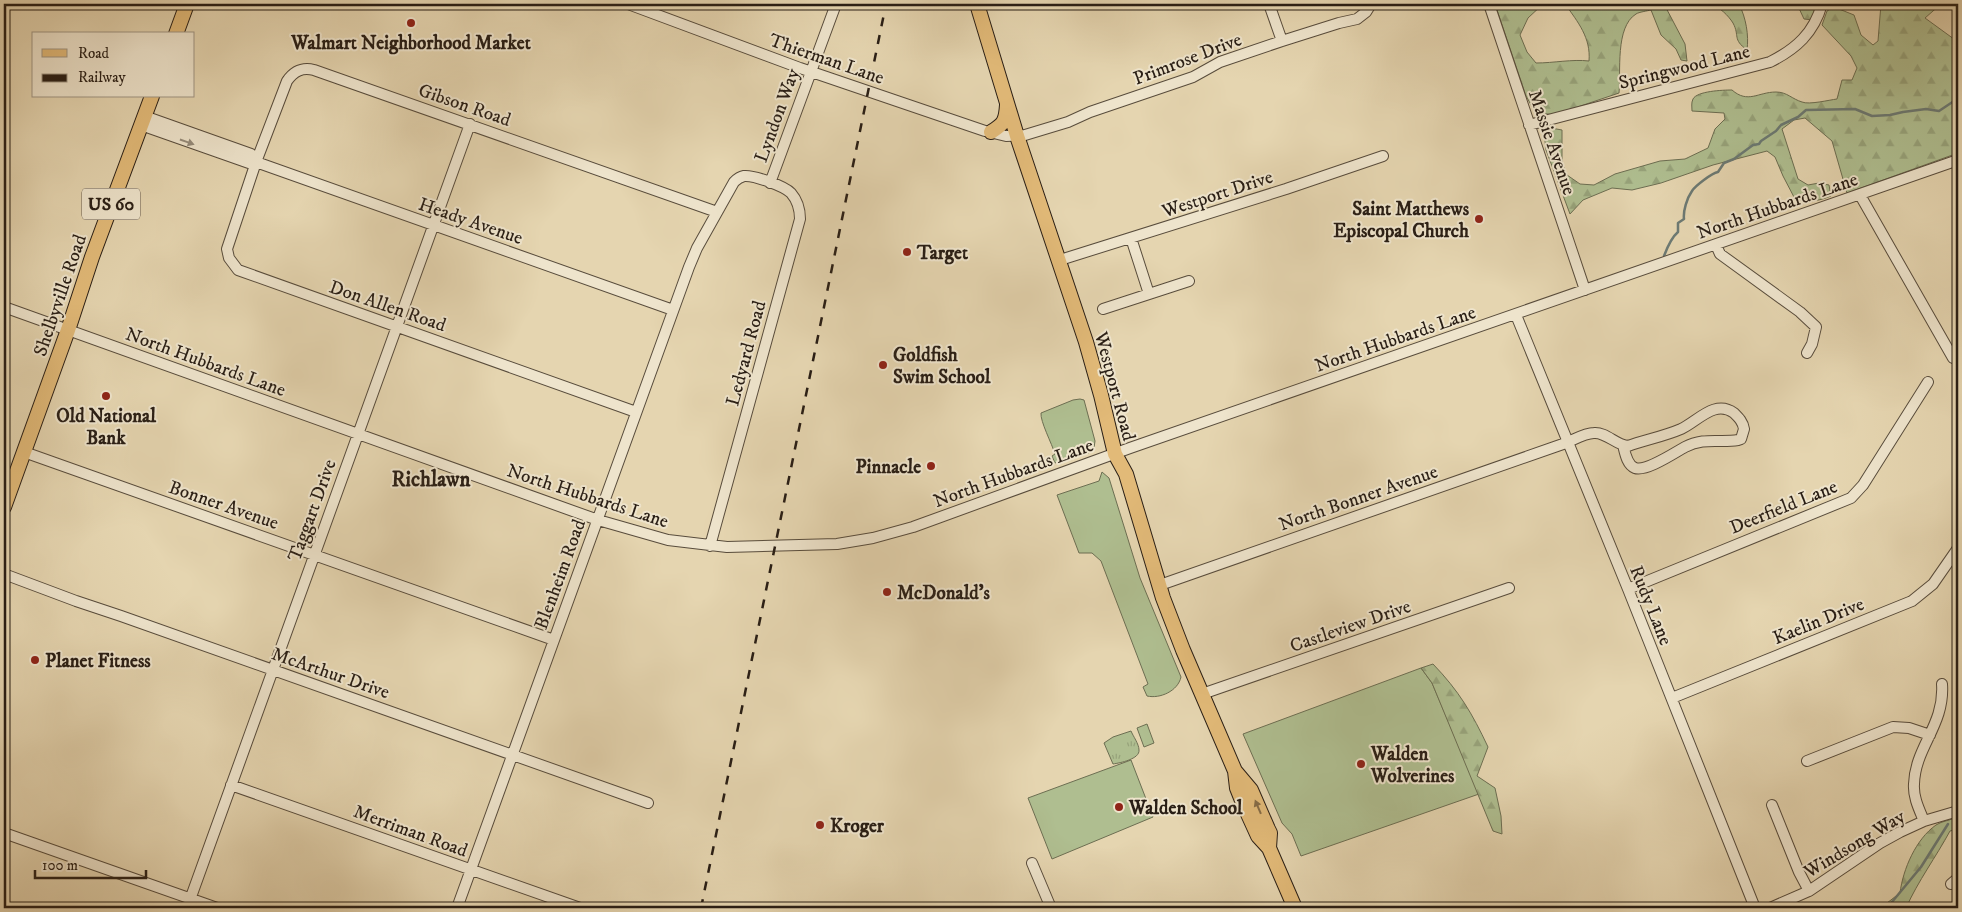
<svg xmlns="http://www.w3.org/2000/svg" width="1962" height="912" viewBox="0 0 1962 912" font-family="'IM FELL DW Pica',serif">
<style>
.grass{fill:#afbe90;stroke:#6c6e52}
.forest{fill:url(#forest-firs);stroke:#6c6e52}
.park{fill:url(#park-tufts);stroke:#6c6e52}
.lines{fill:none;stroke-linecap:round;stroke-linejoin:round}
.stream{stroke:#6c7a74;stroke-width:2.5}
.minor-casing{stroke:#584c3c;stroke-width:12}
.major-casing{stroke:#291e15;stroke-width:16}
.minor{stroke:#eee4cc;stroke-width:10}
.major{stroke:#e2ba78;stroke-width:14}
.rail{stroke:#291e15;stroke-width:2.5;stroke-dasharray:9 9;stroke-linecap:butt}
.oneway{fill:#958b7a}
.oneway2{fill:#866c46}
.poi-dot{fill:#8f2418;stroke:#eee4cc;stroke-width:2}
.labels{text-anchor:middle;stroke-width:4;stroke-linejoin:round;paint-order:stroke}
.shield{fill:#eee4cc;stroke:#64594c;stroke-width:1}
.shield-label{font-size:18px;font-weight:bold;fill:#291e15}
.poi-label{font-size:19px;font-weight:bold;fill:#291e15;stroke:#eee4cc;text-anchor:start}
.street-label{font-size:19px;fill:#291e15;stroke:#eee4cc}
.quarter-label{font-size:21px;font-weight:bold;fill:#291e15;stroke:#eee4cc}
</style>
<defs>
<pattern id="forest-firs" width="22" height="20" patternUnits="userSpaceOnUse" patternTransform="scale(1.25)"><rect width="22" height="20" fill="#afbe90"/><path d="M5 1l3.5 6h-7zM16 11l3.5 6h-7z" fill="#97a37b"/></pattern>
<pattern id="park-tufts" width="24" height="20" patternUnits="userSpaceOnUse" patternTransform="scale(1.25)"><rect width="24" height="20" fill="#afbe90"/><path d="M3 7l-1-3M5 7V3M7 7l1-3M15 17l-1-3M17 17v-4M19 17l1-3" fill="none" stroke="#97a37b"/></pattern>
</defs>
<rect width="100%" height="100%" fill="#e5d5b0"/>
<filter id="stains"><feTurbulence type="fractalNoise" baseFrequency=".004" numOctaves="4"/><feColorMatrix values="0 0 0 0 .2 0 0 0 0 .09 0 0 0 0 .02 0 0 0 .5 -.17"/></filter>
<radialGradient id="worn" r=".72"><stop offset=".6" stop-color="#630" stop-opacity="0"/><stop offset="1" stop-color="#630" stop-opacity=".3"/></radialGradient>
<path class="grass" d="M 1080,399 L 1084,400 L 1095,441 L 1094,448 L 1089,453 L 1072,456 L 1055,463 L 1052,456 L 1055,454 C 1052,444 1040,421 1041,413 L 1073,400 Z
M 1102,472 L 1109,478 L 1140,578 L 1181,677 C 1178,691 1160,699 1147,696 L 1143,687 L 1148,684 L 1101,561 L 1092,553 L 1079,553 L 1057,495 L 1099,481 Z
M 1421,668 L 1432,683 L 1479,794 L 1301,856 L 1292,834 L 1282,823 L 1243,734 Z
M 1147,724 L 1154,743 L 1144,747 L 1137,728 Z
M 1131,760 L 1153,817 L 1052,859 L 1028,798 Z"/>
<path class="forest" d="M 1495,4 L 1543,4 L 1528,18 L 1520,35 L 1527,52 L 1536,63 C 1554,63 1572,59 1589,61 C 1591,38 1578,22 1565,4 L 1664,4 L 1685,44 L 1687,61 L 1681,60 L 1676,49 L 1661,35 L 1651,10 C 1647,11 1639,12 1636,14 C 1615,27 1621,72 1619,93 L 1554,115 L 1535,112 L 1526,96 Z
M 1712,4 L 1739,4 C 1746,18 1749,35 1747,50 C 1732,39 1740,36 1733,23 C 1728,15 1720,8 1712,4 Z
M 1797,4 L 1816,4 L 1813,20 L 1804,19 Z
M 1881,4 L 1941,4 L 1925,18 L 1958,42 L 1958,153 L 1847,193 L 1832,141 L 1805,118 L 1794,120 L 1782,129 L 1798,179 L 1808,185 L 1819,183 L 1829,185 L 1831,196 C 1819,201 1808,203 1795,199 L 1783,176 L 1775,157 L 1767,151 L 1713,165 L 1661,183 L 1632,190 L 1612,188 L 1583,200 L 1570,214 L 1546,150 L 1544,132 L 1551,128 L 1562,130 L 1562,163 L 1567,175 L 1580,184 L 1594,185 L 1615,174 L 1660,161 L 1685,159 L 1708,148 L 1715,129 L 1725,119 L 1724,113 L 1692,111 C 1692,107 1691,103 1693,99 C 1697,91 1723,90 1732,90 C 1748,104 1758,92 1776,92 C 1787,92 1792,99 1802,102 C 1809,105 1829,100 1837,99 L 1842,80 L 1852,80 L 1857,68 L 1851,56 L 1822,25 L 1827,11 L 1834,7 L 1854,15 L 1861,35 L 1873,45 L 1878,41 Z
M 1433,664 C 1459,691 1472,713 1488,747 L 1477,776 L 1495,788 L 1501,816 L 1502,834 L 1493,831 L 1432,683 L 1421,668 Z
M 1958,817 L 1958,829 L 1950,831 C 1936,857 1918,881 1906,908 L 1878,908 L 1887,903 L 1900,893 C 1903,869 1916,839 1936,825 C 1942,821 1951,820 1958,817 Z"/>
<path class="park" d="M 1131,731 C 1133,736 1139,744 1139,750 C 1140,759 1120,763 1113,764 L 1104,743 L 1113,737 Z"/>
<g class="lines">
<path class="stream" d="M 1664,256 C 1667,248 1672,237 1678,232 L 1678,223 L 1684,219 C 1683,211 1687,198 1692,191 C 1695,186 1712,173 1718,172 L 1724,163 L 1734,159 L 1753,145 L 1759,144 L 1761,141 L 1776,131 L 1781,125 L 1798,117 L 1806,110 L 1855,109 L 1872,116 L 1890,115 L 1903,112 L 1926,109 L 1939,111 L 1954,101 L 1958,102
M 1956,801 L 1958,795
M 1887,908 L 1921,867 L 1948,824"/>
<defs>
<path id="minor" d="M 628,4 L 800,68 L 985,131 L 1006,136 L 1025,135 L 1068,122 L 1090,112 L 1193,77 L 1220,62 L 1282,41 L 1339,23 L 1357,19 L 1366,12 L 1371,4
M 1269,4 L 1282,41
M 1489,4 L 1585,290
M 141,125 L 249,163 L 256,162 L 251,154 L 144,116
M 1529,125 L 1770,62 C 1796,49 1814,33 1822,4
M 256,162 L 673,310
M 770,183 L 836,4
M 1860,195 L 1953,358
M 1131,238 L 1149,294
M 1716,245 L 1720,254 L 1800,312 L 1816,327 L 1812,344 L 1807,353
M 1060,260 L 1286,189 L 1383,156
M 4,307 L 598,520 L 668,540 L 727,547 L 837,544 L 873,538 L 913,527 L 1130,448 L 1958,160
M 1103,309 L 1189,281
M 1516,315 L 1628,589 L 1755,908
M 636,412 L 238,270 L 229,258 L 227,249 L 256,162 L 287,81 C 294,71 302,67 314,70 L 717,212
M 24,452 L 554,640
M 4,574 L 76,601 L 121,616 L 648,803
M 1160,585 L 1563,444 C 1572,441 1584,433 1594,433 C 1606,432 1616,445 1628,446 C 1645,440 1665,436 1681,429 C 1698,421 1715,399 1734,413 C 1739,418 1743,422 1744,429 L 1741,439 L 1738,440 C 1719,443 1704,437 1685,447 C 1674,453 1646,472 1635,468 C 1627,465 1625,453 1623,445
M 1628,589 L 1851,498 L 1863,485 L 1928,382
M 1202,694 L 1509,588
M 1672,698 L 1912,601 L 1933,584 L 1958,548
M 1807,761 L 1893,727 L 1909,728 L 1930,735
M 231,785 L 580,908
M 1772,805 L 1799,872 L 1809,891
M 1924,821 C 1919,809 1913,797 1914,784 C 1915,747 1945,725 1942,684
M 4,833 L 217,908
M 1032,863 L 1051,908
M 1951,884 L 1958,878
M 187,908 L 470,124
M 457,908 L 689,267 L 697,248 L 734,182 C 737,179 739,177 744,176 C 754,175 784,186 791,193 C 798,201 800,209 800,219 L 710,546
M 1770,908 L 1809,891 L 1880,843 L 1900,832 L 1924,821 L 1958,811"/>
<path id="major" d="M 977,4 L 1017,136 L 1086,342 L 1101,395 L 1115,454 L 1126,474 L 1163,598 L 1183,650 L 1235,771 L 1251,790 L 1268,829 L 1270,833 L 1269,848
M 176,34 L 187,4
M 991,132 C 1004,124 1006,121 1007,105
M 4,507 L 68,330 L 92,257 L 152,96
M 1235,771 L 1237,788 L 1243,803 L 1258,836 L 1269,848 L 1295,908"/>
</defs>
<use href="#minor" class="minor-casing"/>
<use href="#major" class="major-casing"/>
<use href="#minor" class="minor"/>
<use href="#major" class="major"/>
<path class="rail" d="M 701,908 L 886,4"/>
</g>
<defs><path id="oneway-solid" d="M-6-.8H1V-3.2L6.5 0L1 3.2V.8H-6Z" transform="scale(1.25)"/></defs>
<use class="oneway" href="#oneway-solid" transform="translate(187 142) rotate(19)"/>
<use class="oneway2" href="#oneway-solid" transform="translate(1258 807) rotate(-113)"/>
<g class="poi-dot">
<circle cx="411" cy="23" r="5"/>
<circle cx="1479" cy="219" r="5"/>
<circle cx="907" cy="252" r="5"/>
<circle cx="883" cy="365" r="5"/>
<circle cx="106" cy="396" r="5"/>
<circle cx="931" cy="466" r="5"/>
<circle cx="887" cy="592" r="5"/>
<circle cx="35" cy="660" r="5"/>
<circle cx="1361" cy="764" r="5"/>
<circle cx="1119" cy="807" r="5"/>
<circle cx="820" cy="825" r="5"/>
</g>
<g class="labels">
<rect class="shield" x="82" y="188.5" width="58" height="31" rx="4"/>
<g class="shield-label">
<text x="111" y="210">US 60</text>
</g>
<g class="poi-label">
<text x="411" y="49" text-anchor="middle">Walmart Neighborhood Market</text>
<text x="1469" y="215" text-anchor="end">Saint Matthews<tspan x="1469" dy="22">Episcopal Church</tspan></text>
<text x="917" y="259">Target</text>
<text x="893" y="361">Goldfish<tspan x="893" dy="22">Swim School</tspan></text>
<text x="106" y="422" text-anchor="middle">Old National<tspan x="106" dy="22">Bank</tspan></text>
<text x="921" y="473" text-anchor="end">Pinnacle</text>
<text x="897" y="599">McDonald's</text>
<text x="45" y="667">Planet Fitness</text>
<text x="1371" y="760">Walden<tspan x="1371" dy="22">Wolverines</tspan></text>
<text x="1129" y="814">Walden School</text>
<text x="830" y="832">Kroger</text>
</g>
<g class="street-label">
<text transform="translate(827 58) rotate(19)" y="7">Thierman Lane</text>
<text transform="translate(1187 58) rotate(-21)" y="7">Primrose Drive</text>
<text transform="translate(1684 66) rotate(-14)" y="7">Springwood Lane</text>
<text transform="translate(465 104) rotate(19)" y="7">Gibson Road</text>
<text transform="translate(776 115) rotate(-70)" y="7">Lyndon Way</text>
<text transform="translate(1553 142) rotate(71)" y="7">Massie Avenue</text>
<text transform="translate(1217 193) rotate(-18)" y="7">Westport Drive</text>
<text transform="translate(1777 205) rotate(-19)" y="7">North Hubbards Lane</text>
<text transform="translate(471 220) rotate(19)" y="7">Heady Avenue</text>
<text transform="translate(59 295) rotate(-71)" y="7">Shelbyville Road</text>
<text transform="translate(388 305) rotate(19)" y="7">Don Allen Road</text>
<text transform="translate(1395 338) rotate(-19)" y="7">North Hubbards Lane</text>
<text transform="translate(745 353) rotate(-75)" y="7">Ledyard Road</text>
<text transform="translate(206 361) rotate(20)" y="7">North Hubbards Lane</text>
<text transform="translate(1116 386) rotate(75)" y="7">Westport Road</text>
<text transform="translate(1013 472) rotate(-20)" y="7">North Hubbards Lane</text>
<text transform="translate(588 495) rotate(18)" y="7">North Hubbards Lane</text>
<text transform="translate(1358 497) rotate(-19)" y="7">North Bonner Avenue</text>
<text transform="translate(224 504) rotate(19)" y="7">Bonner Avenue</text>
<text transform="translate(1783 506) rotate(-22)" y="7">Deerfield Lane</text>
<text transform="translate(311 510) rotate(-70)" y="7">Taggart Drive</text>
<text transform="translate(559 574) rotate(-70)" y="7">Blenheim Road</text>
<text transform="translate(1652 605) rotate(68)" y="7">Rudy Lane</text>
<text transform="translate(1818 620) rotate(-22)" y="7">Kaelin Drive</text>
<text transform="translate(1350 625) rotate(-19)" y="7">Castleview Drive</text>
<text transform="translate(331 672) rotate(19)" y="7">McArthur Drive</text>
<text transform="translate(411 830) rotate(20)" y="7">Merriman Road</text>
<text transform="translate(1854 843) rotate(-31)" y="7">Windsong Way</text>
</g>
<g class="quarter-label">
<text x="431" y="486">Richlawn</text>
</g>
</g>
<rect width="1962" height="912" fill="none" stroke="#e5d5b0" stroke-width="20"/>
<rect x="5" y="5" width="1952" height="902" fill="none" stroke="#291e15" stroke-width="2.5"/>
<rect x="10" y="10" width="1942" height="892" fill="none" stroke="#291e15"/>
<rect x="32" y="32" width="162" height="65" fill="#eee4cc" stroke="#9f9583"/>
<rect x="42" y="49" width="25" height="8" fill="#e2ba78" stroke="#9f9583"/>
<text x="78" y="58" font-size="15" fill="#291e15">Road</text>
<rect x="42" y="74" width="25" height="8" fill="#291e15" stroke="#9f9583"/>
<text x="78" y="82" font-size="15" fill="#291e15">Railway</text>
<path d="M35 870v8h111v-8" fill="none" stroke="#291e15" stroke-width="2.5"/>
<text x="42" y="870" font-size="15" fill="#291e15" stroke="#eee4cc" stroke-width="4" paint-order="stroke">100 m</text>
<rect width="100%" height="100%" filter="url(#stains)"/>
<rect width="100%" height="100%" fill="url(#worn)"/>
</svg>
